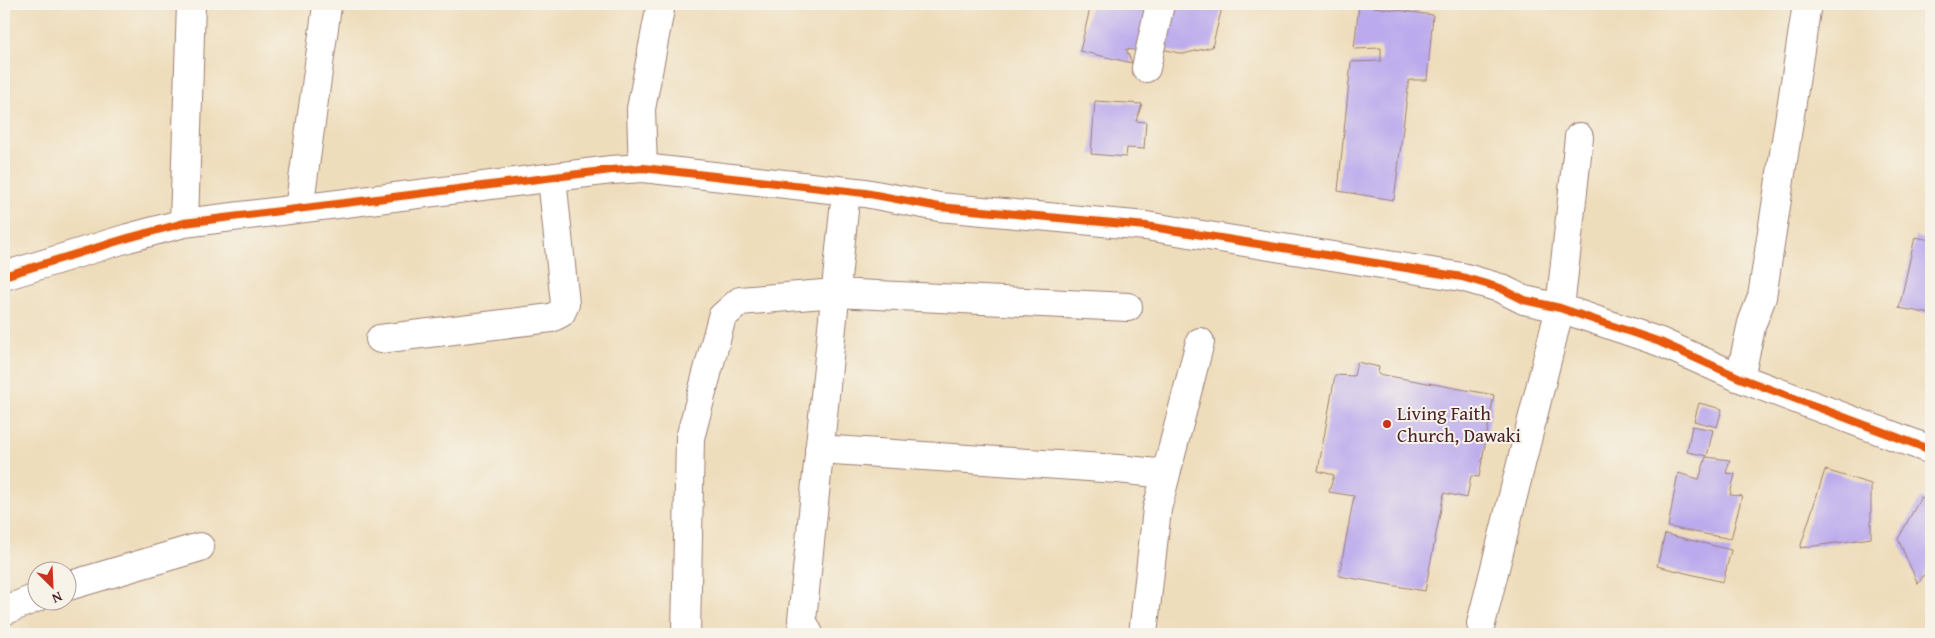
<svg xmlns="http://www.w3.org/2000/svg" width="1935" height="638" viewBox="0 0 1935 638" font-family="'Gentium Book Plus',serif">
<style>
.building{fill:#bbaaed}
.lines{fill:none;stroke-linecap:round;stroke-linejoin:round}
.minor-casing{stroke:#9c7e73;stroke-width:30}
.minor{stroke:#fff;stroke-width:28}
.cycleway-casing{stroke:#f7f3e8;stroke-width:11}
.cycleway{stroke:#e8590c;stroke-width:8}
.poi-dot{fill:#c8321e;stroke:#f7f3e8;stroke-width:2}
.labels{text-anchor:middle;stroke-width:4;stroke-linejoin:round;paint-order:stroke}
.poi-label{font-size:19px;fill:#4a1f2b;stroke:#f7f3e8;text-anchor:start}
</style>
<rect width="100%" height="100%" fill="#f7f3e8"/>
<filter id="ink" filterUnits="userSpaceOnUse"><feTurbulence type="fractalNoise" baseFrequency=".02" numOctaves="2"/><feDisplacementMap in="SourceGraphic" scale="10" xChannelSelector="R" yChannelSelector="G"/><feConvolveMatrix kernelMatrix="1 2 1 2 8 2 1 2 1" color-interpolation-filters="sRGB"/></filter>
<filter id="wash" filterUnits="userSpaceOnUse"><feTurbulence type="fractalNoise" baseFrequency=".0096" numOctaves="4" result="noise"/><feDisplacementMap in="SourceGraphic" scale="20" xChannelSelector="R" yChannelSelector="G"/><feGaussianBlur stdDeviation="1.12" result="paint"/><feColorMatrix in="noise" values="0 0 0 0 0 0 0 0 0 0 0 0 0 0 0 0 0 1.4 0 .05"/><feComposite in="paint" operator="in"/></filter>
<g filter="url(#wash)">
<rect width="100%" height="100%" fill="#edb"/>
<g id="blocks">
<path class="building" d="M 1091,4 L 1150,4 L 1140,51 L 1126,49 L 1132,63 L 1080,51 Z
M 1165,4 L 1223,4 L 1212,47 L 1183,54 L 1154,47 Z
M 1359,5 L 1433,15 L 1427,80 L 1409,80 L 1394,200 L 1338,191 L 1351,62 L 1381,61 L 1381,48 L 1354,49 Z
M 1095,101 L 1142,104 L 1136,121 L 1146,122 L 1144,149 L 1127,148 L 1126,157 L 1091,154 Z
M 1915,237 L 1931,240 L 1931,314 L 1899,308 Z
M 1357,362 L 1379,367 L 1378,374 L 1494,395 L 1479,477 L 1471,476 L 1467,498 L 1444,493 L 1425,591 L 1339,576 L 1354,496 L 1329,492 L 1334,475 L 1318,471 L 1335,375 L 1354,376 Z
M 1699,403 L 1722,409 L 1717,427 L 1694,421 Z
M 1692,426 L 1713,430 L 1707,456 L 1687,452 Z
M 1706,457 L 1730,460 L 1726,473 L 1735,474 L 1730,495 L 1742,496 L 1731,539 L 1668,527 L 1678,473 L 1699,479 Z
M 1825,470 L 1871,484 L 1871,538 L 1800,548 Z
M 1921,497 L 1931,504 L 1931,564 L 1918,584 L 1898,539 Z
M 1665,534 L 1731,550 L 1723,582 L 1657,566 Z"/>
</g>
</g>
<g filter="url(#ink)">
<use href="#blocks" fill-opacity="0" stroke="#9c7e73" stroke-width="1"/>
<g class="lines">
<defs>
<path id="minor" d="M 1146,68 L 1160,4
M 643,168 L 641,109 L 661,4
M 299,209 L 327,6
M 184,223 L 191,4
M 4,276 L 128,238 L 184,223 L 611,170 L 643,168 L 865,193 L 939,207 L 1146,226 L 1462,277 L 1500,288 L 1524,300 L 1560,308 L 1660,342 L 1740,378 L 1931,450
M 380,339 L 551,318 L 561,313 L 565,304 L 552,178
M 1740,378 L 1752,323 L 1762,297 L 1807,4
M 819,449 L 1118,469 L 1166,474 L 1157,509 L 1143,634
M 1166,474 L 1200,342
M 68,586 L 200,547
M 4,611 L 38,597
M 1481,624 L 1560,308 L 1579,137
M 686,634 L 690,438 L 722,317 L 740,301 L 835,293 L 1128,307
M 809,634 L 802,620 L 846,191"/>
</defs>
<use href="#minor" class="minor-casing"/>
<use href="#minor" class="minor"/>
<defs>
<path id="cycleway" d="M 4,276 L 128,238 L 184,223 L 611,170 L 643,168 L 865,193 L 939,207 L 1146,226 L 1462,277 L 1500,288 L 1524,300 L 1560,308 L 1660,342 L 1740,378 L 1931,450"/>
</defs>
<use href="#cycleway" class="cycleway-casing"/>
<use href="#cycleway" class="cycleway"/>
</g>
</g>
<circle class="poi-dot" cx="1387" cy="424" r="5"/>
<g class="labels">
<g class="poi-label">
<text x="1397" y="420">Living Faith<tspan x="1397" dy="22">Church, Dawaki</tspan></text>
</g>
</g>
<rect width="1935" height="638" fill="none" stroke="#f7f3e8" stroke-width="20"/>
<g transform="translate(52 586) rotate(156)"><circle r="24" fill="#f7f3e8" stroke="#b29e9c"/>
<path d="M0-4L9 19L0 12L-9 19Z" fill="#c8321e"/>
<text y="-8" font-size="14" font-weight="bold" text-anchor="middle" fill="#4a1f2b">N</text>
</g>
</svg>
